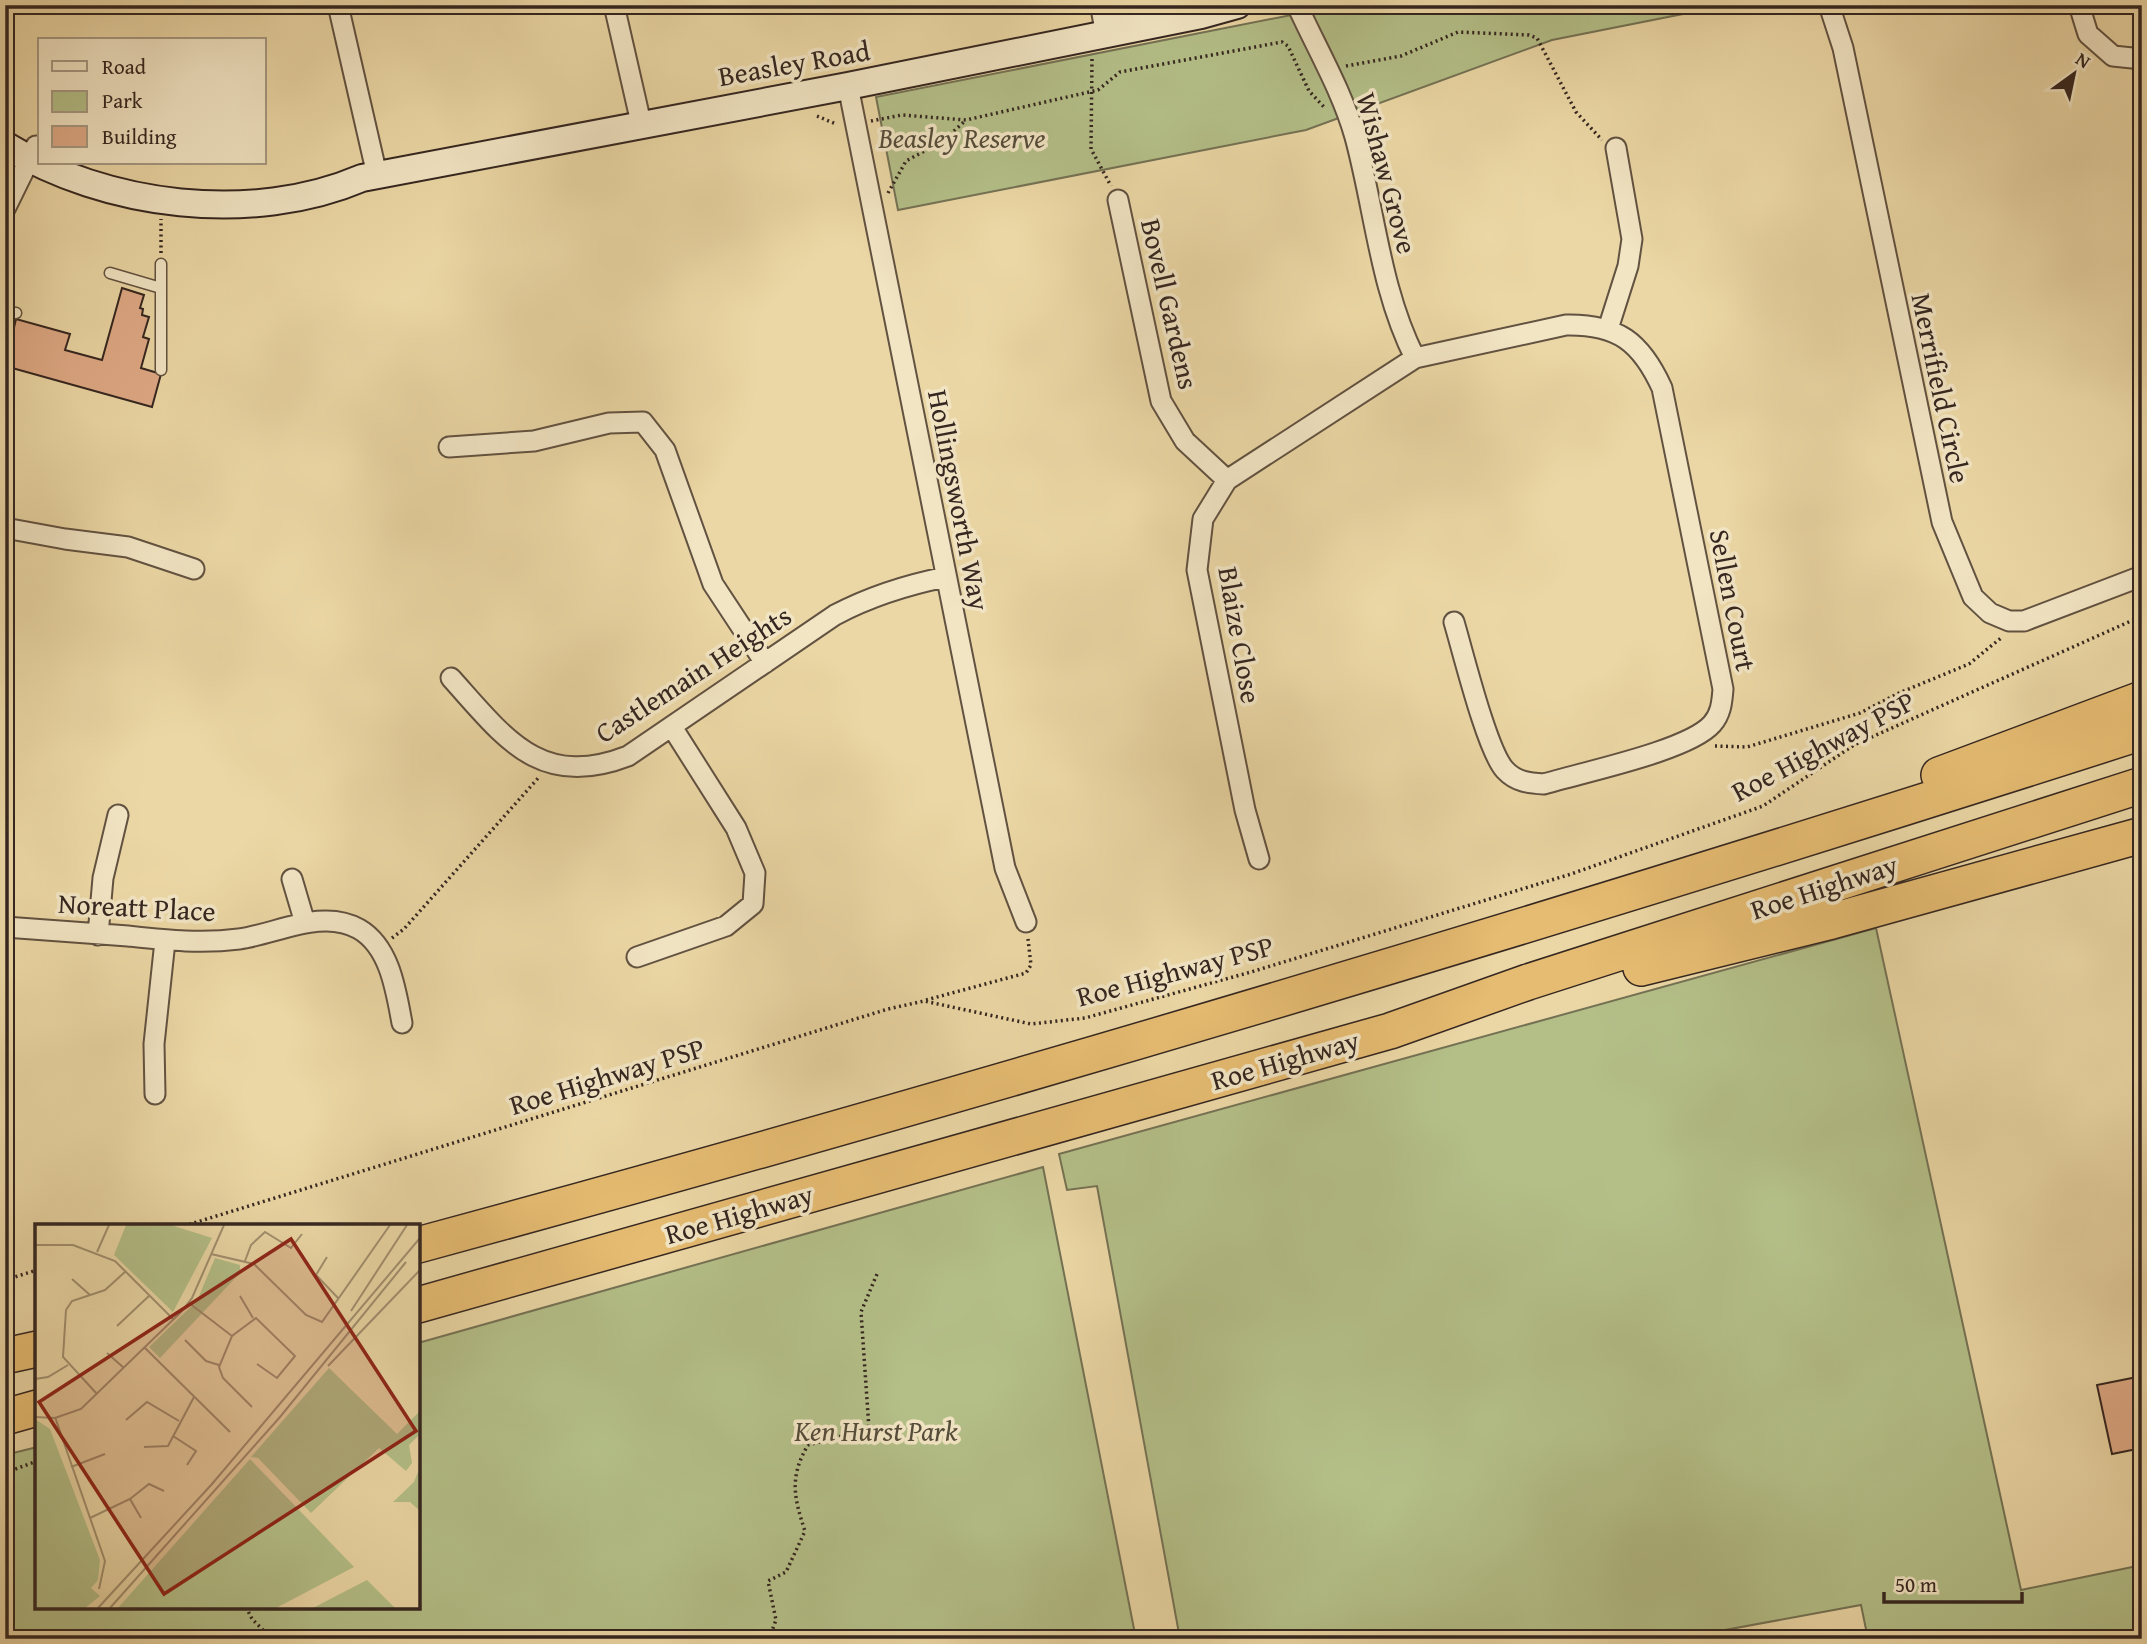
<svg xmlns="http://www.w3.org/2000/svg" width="2147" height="1644" viewBox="0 0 2147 1644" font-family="'Gentium Book Plus',serif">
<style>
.green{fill:#b4bf88;stroke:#747254;stroke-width:2}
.building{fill:#dfaa86;stroke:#342620;stroke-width:2}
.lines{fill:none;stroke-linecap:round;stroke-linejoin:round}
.service-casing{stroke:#625241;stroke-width:13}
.minor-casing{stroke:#625241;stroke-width:23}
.tertiary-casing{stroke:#625241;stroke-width:28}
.secondary-casing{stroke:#342620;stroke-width:30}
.motorway-casing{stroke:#342620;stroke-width:38}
.path{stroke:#342620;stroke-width:3.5;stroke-dasharray:2 3.5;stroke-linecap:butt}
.service{stroke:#f2e5c4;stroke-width:10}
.minor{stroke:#f2e5c4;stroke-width:19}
.tertiary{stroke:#f2e5c4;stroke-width:24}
.secondary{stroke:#f2e5c4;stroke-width:26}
.motorway{stroke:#e6bc72;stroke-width:35}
.labels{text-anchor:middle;stroke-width:7;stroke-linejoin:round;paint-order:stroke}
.street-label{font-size:28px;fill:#342620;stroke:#f2e5c4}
.park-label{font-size:28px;font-style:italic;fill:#544c3a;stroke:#f2e5c4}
.inset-road{fill:none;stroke:#a29070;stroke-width:2}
.view{fill:#8f2418;fill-opacity:0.15;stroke:#8f2418;stroke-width:3.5}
.inset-edge{fill:none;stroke:#342620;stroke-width:3.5}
</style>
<rect width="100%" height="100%" fill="#ebd7a5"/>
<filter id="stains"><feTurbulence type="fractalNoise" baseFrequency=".00286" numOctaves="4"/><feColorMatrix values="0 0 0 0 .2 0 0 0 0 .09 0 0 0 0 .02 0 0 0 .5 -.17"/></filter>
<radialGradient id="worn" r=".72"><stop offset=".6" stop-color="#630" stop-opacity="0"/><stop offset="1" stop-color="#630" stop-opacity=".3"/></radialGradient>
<path class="green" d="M 1342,5 L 1711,5 L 1708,9 L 1552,40 L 1306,130 L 898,210 L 876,97 Z
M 1876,928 L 2021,1590 L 2142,1565 L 2142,1639 L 1868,1639 L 1861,1605 L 1676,1639 L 1180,1639 L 1097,1186 L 1067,1190 L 1059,1154 Z
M 1043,1167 L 1136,1639 L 5,1639 L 5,1455 L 37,1447 L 37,1607 L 418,1607 L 418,1343 Z"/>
<path class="building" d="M 122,288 L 144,295 L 140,308 L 143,309 L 142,315 L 149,317 L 143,337 L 149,339 L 141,368 L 161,374 L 152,407 L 5,366 L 16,319 L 70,334 L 65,350 L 102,360 Z
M 2142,1376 L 2142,1448 L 2112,1454 L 2097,1385 Z"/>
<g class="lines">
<defs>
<path id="service" d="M 161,264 L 161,370
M 110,273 L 161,288
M 5,312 L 16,313"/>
<path id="minor" d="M 338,5 L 377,175
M 614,5 L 641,123
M 1297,5 C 1317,49 1342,91 1355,137 C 1375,211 1380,289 1415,358
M 1829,5 L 1843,48 L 1942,522 L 1973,597 L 1990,613 L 2009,621 L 2024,621 L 2142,576
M 2079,5 L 2088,34 L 2113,56 L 2142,59
M 848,86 L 1005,868 L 1026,922
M 1118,200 L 1161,401 L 1185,441 L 1227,480
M 5,209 L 36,146
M 1608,329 L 1628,266 L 1632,239 L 1616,148
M 449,447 L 534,441 L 609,423 L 643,422 L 665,450 L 713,584 L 765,663
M 5,528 L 65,539 L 128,547 L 194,569
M 451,678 C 505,738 540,790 628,756 L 835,615 C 871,596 906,585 946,577
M 1259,859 L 1245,810 L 1197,570 L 1203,519 L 1227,480 L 1415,358 L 1566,325 C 1618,324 1641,342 1662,388 L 1723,689 C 1722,702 1721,714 1712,724 C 1688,751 1583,772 1544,784 C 1529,783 1516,782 1505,770 C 1487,751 1463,652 1454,622
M 292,879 L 305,923
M 5,927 C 46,930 87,933 128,936 C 166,940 201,944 239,939 C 277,934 322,908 359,929 C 390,947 396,991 402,1023
M 98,935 L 103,878 L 118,815
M 637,957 L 726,926 L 753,904 L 755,873 L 736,828 L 672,727
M 155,1094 L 154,1044 L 165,941"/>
<path id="tertiary" d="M 1103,5 L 1108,33
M 1124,5 L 1129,30"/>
<path id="secondary" d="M 5,145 C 106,207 252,225 362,178 L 848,86 L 1201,15 L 1237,5"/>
<path id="motorway" d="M 1939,775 L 2142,699
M 1641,968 L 1832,921 L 2142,835
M 418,1245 C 997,1088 1571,915 2142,732
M 418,1305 L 1390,1031 L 1528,982 L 2142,785
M 5,1356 L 37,1349
M 5,1417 L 37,1408"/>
</defs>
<use href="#service" class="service-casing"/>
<use href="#minor" class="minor-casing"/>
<use href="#tertiary" class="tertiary-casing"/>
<use href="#secondary" class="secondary-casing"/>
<use href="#motorway" class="motorway-casing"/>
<path class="path" d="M 1092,59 L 1091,149 L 1111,186
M 1346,66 L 1401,56 L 1458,32 L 1529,35 L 1537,38 L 1576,112 L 1602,140
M 817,116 L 836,124
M 871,121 L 902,115 L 966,120 L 1098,90 L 1120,72 L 1282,42 L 1288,46 L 1309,91 L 1324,107
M 888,193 L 906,161 L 943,141 L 966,120
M 161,253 L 161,219
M 1715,746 L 1747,747 L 1860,713 L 1899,693 L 1969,664 L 2001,638
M 392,938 L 404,929 L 540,776
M 926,1000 L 1026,973 L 1031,965 L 1028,939
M 184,1226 L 888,1009 L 924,1001 L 1031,1024 L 1085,1018 L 1251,972 L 1571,874 L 1763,806 L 1854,745 L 2142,616
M 5,1280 L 37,1270
M 5,1473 L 37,1461
M 246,1607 L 252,1619 L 272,1639
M 737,1639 L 737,1631 L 760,1639
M 769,1639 L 776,1620 L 768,1581 L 786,1572 L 805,1531 C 794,1498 789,1477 808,1445 L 869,1429 L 861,1312 L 877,1274"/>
<use href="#service" class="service"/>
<use href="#minor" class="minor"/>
<use href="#tertiary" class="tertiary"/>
<use href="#secondary" class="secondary"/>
<use href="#motorway" class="motorway"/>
</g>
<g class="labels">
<g class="street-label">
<text transform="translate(794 63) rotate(-10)" y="10">Beasley Road</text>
<text transform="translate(1387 173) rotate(75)" y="10">Wishaw Grove</text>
<text transform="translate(1170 304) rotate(77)" y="10">Bovell Gardens</text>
<text transform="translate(1941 388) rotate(78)" y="10">Merrifield Circle</text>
<text transform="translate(959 500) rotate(79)" y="10">Hollingsworth Way</text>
<text transform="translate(1733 600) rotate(79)" y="10">Sellen Court</text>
<text transform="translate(1240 635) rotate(80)" y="10">Blaize Close</text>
<text transform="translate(693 674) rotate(-33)" y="10">Castlemain Heights</text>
<text transform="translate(1823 746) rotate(-28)" y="10">Roe Highway PSP</text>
<text transform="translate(1824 887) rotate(-18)" y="10">Roe Highway</text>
<text transform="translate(137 907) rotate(3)" y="10">Noreatt Place</text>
<text transform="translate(1175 971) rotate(-15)" y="10">Roe Highway PSP</text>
<text transform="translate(1285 1060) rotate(-16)" y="10">Roe Highway</text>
<text transform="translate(607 1076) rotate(-17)" y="10">Roe Highway PSP</text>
<text transform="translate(739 1214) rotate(-16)" y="10">Roe Highway</text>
</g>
<g class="park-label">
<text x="962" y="148">Beasley Reserve</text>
<text x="876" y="1441">Ken Hurst Park</text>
</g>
</g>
<g transform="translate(35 1224)">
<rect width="385" height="385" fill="#ebd7a5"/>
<path d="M 91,1 L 136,1 L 177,14 L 138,88 L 79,31 ZM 180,34 L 205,41 L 205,49 L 125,134 L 114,123 L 162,77 ZM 294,144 L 362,210 L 385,187 L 385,210 L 374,221 L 377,239 L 371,247 L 344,224 L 276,289 L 223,234 L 216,233 ZM 0,195 L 15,205 L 65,336 L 63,356 L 56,364 L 65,372 L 50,384 L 0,384 ZM 215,235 L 319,343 L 241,384 L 83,384 ZM 385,243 L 385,287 L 375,278 L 358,278 L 379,258 ZM 332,356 L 360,384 L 278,384 Z" fill="#b4bf88"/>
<path class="inset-road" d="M 0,21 L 38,21 L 80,37 L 139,96M 62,28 L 74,1M 176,30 L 219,40 L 271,91 L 287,98 L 355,1M 292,33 L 281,51 L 304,75M 210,37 L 216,21 L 230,8 L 256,24 L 267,10M 37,55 L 55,71M 205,72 L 218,94M 154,79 L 197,112M 316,87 L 372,1M 82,102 L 115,71M 150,116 L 171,137 L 184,141M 110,124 L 195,208M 72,129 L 89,144M 293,142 L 385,46M 0,155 L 13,153 L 33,141M 62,170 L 28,133 L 31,86 L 37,77 L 70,66 L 91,47M 217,183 L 188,154 L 184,143 L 197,112 L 221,94 L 260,132 L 242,154 L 222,140M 0,193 L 20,194 L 46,185 L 146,88 L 157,74 L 189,1M 20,193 L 70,337 L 64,365M 91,196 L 112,178 L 144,197M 138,212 L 161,227 L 152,241M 109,223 L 133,222 L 159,173M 36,243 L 70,230M 95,275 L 106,294M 55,294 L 95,275 L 114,260 L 129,267M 63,384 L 177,260 L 385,14M 75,384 L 245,193 L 371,38"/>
<path class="view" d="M 256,15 L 381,207 L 129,370 L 4,178 Z"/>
<rect width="385" height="385" class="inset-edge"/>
</g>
<rect width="2147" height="1644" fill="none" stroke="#ebd7a5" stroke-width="28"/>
<rect x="7" y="7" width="2133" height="1630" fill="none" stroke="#342620" stroke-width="3.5"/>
<rect x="14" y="14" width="2119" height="1616" fill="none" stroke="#342620" stroke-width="2"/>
<rect x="38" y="38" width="228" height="126" fill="#f2e5c4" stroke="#a69982" stroke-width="2"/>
<rect x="52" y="61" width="35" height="10" fill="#f2e5c4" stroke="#a69982" stroke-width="2"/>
<text x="102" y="74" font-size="21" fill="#342620">Road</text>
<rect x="52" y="91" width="35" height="21" fill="#b4bf88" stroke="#a69982" stroke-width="2"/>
<text x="102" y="108" font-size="21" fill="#342620">Park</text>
<rect x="52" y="126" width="35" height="21" fill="#dfaa86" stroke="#a69982" stroke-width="2"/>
<text x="102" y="144" font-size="21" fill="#342620">Building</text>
<g transform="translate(2074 74) rotate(33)" stroke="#f2e5c4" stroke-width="5" paint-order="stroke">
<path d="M0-5L12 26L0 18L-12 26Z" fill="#342620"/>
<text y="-10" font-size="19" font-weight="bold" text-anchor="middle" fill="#342620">N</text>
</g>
<path d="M1884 1592v10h138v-10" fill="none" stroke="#342620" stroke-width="3.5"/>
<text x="1895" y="1592" font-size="21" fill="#342620" stroke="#f2e5c4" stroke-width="5" paint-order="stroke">50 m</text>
<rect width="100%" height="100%" filter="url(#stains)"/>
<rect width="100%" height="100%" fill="url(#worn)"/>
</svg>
